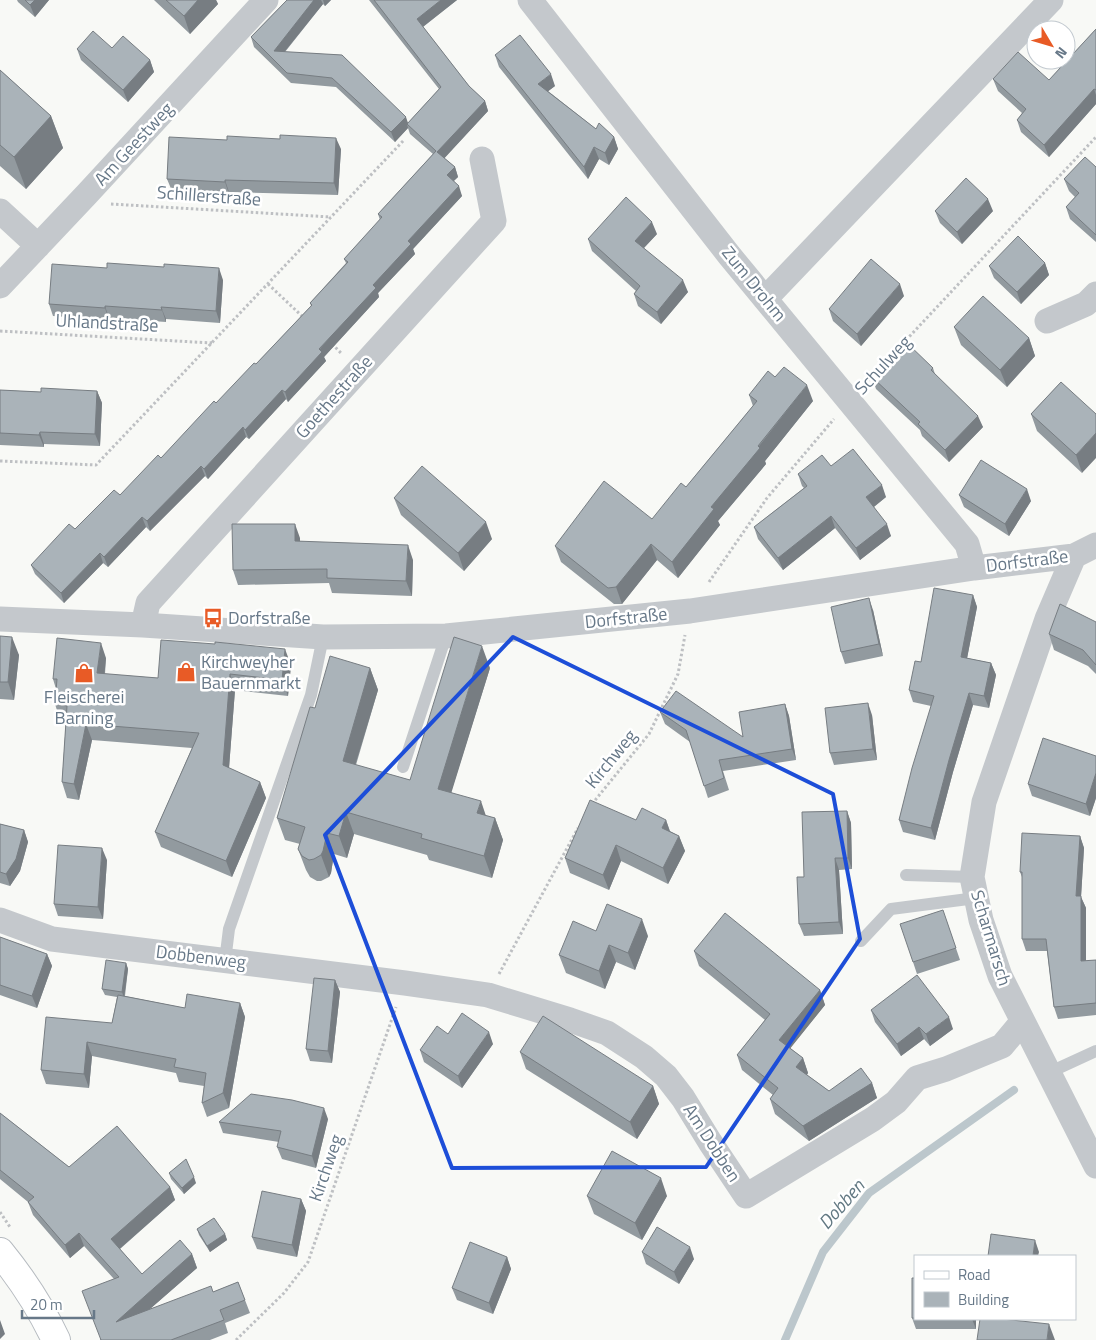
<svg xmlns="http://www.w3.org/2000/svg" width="1096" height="1340" viewBox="0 0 1096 1340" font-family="'Titillium Web',sans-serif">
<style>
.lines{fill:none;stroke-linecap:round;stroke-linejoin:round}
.stream{stroke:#bcc7cc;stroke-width:8}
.secondary-casing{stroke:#b6bbc0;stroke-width:30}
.path{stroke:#bec0c3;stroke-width:3;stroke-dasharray:2.5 2.5;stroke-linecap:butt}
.service{stroke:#c4c8cc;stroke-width:12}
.minor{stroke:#c4c8cc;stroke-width:25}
.secondary{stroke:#fff;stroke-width:28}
.wall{fill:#929a9f}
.shaded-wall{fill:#777d82}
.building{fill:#aab3b9;stroke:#777d82}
.marked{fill:none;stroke:#1d4ed8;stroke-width:4;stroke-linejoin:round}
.labels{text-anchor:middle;stroke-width:5;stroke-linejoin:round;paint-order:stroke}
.street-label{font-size:18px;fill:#677888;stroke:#fff}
.poi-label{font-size:18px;fill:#677888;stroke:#fff;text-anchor:start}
.water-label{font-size:19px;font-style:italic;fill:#637983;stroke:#fff}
</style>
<rect width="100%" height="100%" fill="#f8f9f6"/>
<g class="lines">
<path class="stream" d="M 785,1340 L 823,1252 L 869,1193 L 1014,1090"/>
<defs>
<path id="secondary" d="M 0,1252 C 22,1279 41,1308 56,1340"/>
</defs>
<use href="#secondary" class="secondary-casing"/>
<path class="path" d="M 111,204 L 331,217
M 268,284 L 304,318
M 0,331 L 212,343
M 332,344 L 342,354
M 865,384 L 1096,137
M 0,461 L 96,465 L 404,140
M 709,582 L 767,498 L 834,419
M 592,804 L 649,734 L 678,674 L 685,635
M 499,974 L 578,828
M 0,1212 L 10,1227
M 236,1340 L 284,1293 L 308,1262 L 396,1007"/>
<path class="service" d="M 403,767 L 446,636
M 906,875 L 972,877
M 861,941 L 891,909 L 976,898
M 225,961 L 229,929 L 311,695 L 323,637
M 1048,1073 L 1096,1051"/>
<path class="minor" d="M 530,0 L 729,255 L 967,544 L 974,568
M 0,211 L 38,246
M 0,286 L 87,194 L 266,0
M 765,299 L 1051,0
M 1047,321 L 1086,304 L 1096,294
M 1074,556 L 1047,619 L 984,802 L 972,877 L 981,920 L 1000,976 L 1096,1166
M 0,619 L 143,625 L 323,637 L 446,636 L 690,611 L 974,568 L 1074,556 L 1096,545
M 143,625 L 148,603 L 494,221 L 482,159
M 0,920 L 52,939 L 405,983 L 488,995 L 570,1020 L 607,1033 L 644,1057 L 666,1076 L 683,1098 L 710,1142 L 746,1196 L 873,1119 L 896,1102 L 917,1078 L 946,1069 L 1002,1046 L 1022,1022"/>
<use href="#secondary" class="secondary"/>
</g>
<path class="wall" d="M 17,0 L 49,0 L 35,17 L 18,2 Z
M 154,0 L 216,0 L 218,4 L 190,34 Z
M 287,0 L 331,0 L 325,6 L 323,4 L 285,52 L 342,55 L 408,123 L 439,89 L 369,0 L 457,0 L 423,27 L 469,86 L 485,101 L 488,111 L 444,158 L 455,167 L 458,177 L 454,181 L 462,196 L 413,249 L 415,254 L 378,293 L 379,297 L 324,357 L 326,361 L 288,402 L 286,399 L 249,439 L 246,437 L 208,479 L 205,476 L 150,531 L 146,527 L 108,567 L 103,563 L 64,603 L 35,574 L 31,565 L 120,495 L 161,458 L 256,364 L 311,306 L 310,303 L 346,263 L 344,259 L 380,220 L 378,214 L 433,154 L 410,134 L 408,128 L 395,142 L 336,87 L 291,83 L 254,47 L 251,37 Z
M 1096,29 L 1096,104 L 1049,157 L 1021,132 L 1017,120 L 1022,113 L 998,91 L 993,79 L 1049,80 Z
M 112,48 L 150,60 L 154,72 L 128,102 L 81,60 L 77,49 Z
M 495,55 L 555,86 L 548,91 L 596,129 L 614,137 L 618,149 L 609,165 L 599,159 L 588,179 L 499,67 Z
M 0,70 L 51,116 L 63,148 L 26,189 L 0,166 Z
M 341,149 L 338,195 L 229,192 L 229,194 L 172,191 L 167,179 Z
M 1096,167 L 1096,242 L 1070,219 L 1066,207 L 1075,197 L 1069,191 L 1064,179 Z
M 935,211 L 993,211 L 962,244 L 940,223 Z
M 657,234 L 644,248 L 688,292 L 661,324 L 638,306 L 634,294 L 636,291 L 592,251 L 588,239 Z
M 1045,263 L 1049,275 L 1021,304 L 994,278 L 989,266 Z
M 223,280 L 220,323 L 166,319 L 166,322 L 109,318 L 109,320 L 53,316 L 49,304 Z
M 904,296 L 861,346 L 833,321 L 829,309 Z
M 954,327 L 1029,338 L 1035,356 L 1007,387 L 961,345 Z
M 933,368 L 935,374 L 983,427 L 949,462 L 922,436 L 920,430 L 876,389 L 872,377 Z
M 775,377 L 813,401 L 765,461 L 766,464 L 718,521 L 720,525 L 678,578 L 657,560 L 622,604 L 614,604 L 561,562 L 555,546 L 652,519 L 686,487 L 753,406 L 749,395 Z
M 1061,382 L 1082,473 L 1037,431 L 1031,414 Z
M 0,390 L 41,392 L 97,391 L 102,403 L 100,446 L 44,444 L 44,447 L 0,445 Z
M 831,466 L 886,497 L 874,507 L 891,536 L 860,560 L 835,528 L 783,570 L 758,539 L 754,527 L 804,488 L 802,486 L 798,474 Z
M 959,495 L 1031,501 L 1009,536 L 964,507 Z
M 394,498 L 492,539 L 464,571 L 401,515 Z
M 300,538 L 300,541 L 413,560 L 412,596 L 332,593 L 329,583 L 238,585 L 233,570 Z
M 973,595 L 977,607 L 967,658 L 991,663 L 996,675 L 989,708 L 973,705 L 953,772 L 935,840 L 903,832 L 899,820 L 931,706 L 913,702 L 909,690 L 921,662 Z
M 873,610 L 883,656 L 845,664 L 841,652 Z
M 1096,622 L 1096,674 L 1088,666 L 1054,650 L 1049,634 Z
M 0,636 L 19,655 L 14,700 L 0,699 Z
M 106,658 L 105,674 L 158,678 L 291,665 L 288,696 L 235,690 L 229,768 L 260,782 L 266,798 L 232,877 L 161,847 L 155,832 L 192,748 L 92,740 L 79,800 L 67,798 L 62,782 L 66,721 L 60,720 L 55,704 L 56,689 L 53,679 Z
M 370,668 L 378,690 L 356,765 L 410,780 L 490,668 L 451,792 L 486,816 L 495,818 L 503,840 L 492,878 L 429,860 L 427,855 L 354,834 L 347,858 L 334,854 L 331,873 L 329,877 L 321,881 L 317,881 L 310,877 L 306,870 L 298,849 L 300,844 L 285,840 L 277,818 L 315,708 Z
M 785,704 L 789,716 L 796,760 L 723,771 L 729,790 L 708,798 L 690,742 L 665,724 L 660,712 L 743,737 Z
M 872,715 L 877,760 L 834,765 L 830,753 Z
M 1096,756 L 1096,798 L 1090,816 L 1032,796 L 1028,784 Z
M 847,811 L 851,823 L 852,869 L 839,870 L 843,934 L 804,936 L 799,924 L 804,877 Z
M 636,820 L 666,820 L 670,831 L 679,836 L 685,851 L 668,884 L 621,861 L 609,890 L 570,873 L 565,858 Z
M 0,824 L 24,830 L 28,842 L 20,871 L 10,886 L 0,883 Z
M 1080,836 L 1084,848 L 1081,897 L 1086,908 L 1086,961 L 1096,960 L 1096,1015 L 1058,1019 L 1054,1007 L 1047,951 L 1026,951 L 1022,939 L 1022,877 L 1020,872 Z
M 107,860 L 103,919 L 58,916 L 54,904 Z
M 947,922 L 960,960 L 917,974 L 913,962 Z
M 596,931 L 648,936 L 635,970 L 616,962 L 605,989 L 566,973 L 559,955 Z
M 0,937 L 47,954 L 52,966 L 37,1008 L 0,995 Z
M 694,951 L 820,990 L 825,1005 L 790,1048 L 803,1058 L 808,1073 L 807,1075 L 829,1091 L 872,1083 L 877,1098 L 809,1141 L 775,1114 L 770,1099 L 773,1095 L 742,1070 L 737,1055 L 765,1020 L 699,966 Z
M 126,963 L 128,969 L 125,996 L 185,1008 L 240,1003 L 245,1017 L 229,1108 L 207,1117 L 202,1103 L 204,1086 L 179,1082 L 176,1073 L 92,1056 L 89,1088 L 46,1084 L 41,1070 L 112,1023 L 117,997 L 105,995 L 102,989 Z
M 335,980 L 340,992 L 332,1063 L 310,1061 L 306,1049 Z
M 871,1010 L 953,1029 L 930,1046 L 924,1039 L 901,1056 L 875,1022 Z
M 448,1034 L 493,1044 L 462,1088 L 424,1062 L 420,1050 Z
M 520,1052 L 653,1086 L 659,1104 L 637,1139 L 526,1069 Z
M 0,1113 L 69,1167 L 170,1187 L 175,1200 L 120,1249 L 142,1274 L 192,1254 L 197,1268 L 150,1309 L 213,1292 L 238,1282 L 250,1313 L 225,1323 L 228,1333 L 210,1340 L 100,1340 L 114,1279 L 84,1246 L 70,1258 L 33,1215 L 28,1202 L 0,1179 Z
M 328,1119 L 316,1168 L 282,1159 L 277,1147 L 279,1142 L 223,1133 L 219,1122 Z
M 169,1173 L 196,1183 L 184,1194 L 171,1179 Z
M 587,1196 L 667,1196 L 642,1240 L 594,1214 Z
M 301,1199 L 306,1211 L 297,1257 L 257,1249 L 252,1237 Z
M 197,1229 L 225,1234 L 227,1240 L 210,1252 L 199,1235 Z
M 642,1252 L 694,1259 L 679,1284 L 646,1264 Z
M 507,1257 L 511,1269 L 493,1314 L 457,1300 L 452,1288 Z
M 915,1278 L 915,1319 L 976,1319 L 976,1329 L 916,1329 L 912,1318 Z"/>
<path class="shaded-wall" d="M 35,0 L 49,0 L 35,17 L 30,5 Z
M 198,0 L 216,0 L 218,4 L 190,34 L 184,16 Z
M 314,0 L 321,0 L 323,4 L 277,61 L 274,51 Z
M 323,0 L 331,0 L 325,6 Z
M 441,0 L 457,0 L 420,29 L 417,19 Z
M 150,60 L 154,72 L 128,102 L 123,90 Z
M 551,74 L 555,86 L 542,96 L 538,84 Z
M 1094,89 L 1096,95 L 1096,104 L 1049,157 L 1044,145 Z
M 485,101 L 488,111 L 441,162 L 437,152 Z
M 51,116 L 63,148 L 26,189 L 14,157 Z
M 406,117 L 409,126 L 407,124 L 408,128 L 395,142 L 391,132 Z
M 614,137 L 618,149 L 609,165 L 605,153 Z
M 336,138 L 341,149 L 338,195 L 334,183 Z
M 594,147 L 599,159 L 588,179 L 584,167 Z
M 455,167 L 458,177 L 450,184 L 447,175 Z
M 225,180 L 229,192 L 229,194 L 225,182 Z
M 459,186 L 462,196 L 413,249 L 415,254 L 378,293 L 379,297 L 324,357 L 326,361 L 288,402 L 285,392 L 408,241 Z
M 988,199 L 993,211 L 962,244 L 957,232 Z
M 652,222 L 657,234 L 640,252 L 635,241 Z
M 1045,263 L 1049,275 L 1021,304 L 1017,292 Z
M 219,268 L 223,280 L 220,323 L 216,311 Z
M 683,280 L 688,292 L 661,324 L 657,312 Z
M 900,284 L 904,296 L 861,346 L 857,334 Z
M 105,306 L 109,318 L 109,320 L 105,308 Z
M 161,307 L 166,319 L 166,322 Z
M 1029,338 L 1035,356 L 1007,387 L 1000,370 Z
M 807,385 L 813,401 L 765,461 L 766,464 L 718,521 L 720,525 L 678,578 L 672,562 L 711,507 Z
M 282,390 L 286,399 L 249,439 L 245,430 Z
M 97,391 L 102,403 L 100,446 L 95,434 Z
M 978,416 L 983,427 L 949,462 L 945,450 Z
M 243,427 L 246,437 L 208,479 L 204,469 Z
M 40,432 L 44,444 L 44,447 L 39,435 Z
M 1096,433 L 1096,458 L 1082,473 L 1076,455 Z
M 201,466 L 205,476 L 150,531 L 147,521 Z
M 882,485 L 886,497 L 871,509 L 866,497 Z
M 1027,489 L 1031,501 L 1009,536 L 1005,524 Z
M 831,516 L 835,528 L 783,570 L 778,558 Z
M 142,517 L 146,527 L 108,567 L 104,557 Z
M 486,522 L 492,539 L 464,571 L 458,553 Z
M 295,524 L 300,538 L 300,556 L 295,541 Z
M 887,524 L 891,536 L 860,560 L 856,548 Z
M 651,544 L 657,560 L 622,604 L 616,587 Z
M 408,545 L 413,560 L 412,596 L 406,581 Z
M 100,553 L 103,563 L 64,603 L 61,593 Z
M 973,595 L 977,607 L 965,669 L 961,657 Z
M 869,598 L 873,610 L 883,656 L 879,644 Z
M 12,637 L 19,655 L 14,700 L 8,682 Z
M 101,643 L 106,658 L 103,689 L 97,673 Z
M 482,646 L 490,668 L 446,810 L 438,789 Z
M 285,649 L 291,665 L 288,696 L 282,680 Z
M 991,663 L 996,675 L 989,708 L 984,696 Z
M 370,668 L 378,690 L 350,782 L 343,761 Z
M 230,674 L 235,690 L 228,781 L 223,765 Z
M 969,693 L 973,705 L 953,772 L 935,840 L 931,828 L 949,760 Z
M 868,703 L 872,715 L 877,760 L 873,749 Z
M 785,704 L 789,716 L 796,760 L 792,749 Z
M 86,724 L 92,740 L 79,800 L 74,784 Z
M 1096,773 L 1096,798 L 1090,816 L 1086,804 Z
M 260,782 L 266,798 L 232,877 L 226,861 Z
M 481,801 L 488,822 L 477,813 Z
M 847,811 L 851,823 L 852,869 L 848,858 Z
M 346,812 L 354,834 L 347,858 L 339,836 Z
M 495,818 L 503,840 L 492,878 L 484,856 Z
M 666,820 L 671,835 L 662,828 Z
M 24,830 L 28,842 L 20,871 L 10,886 L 6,874 Z
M 327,833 L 334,854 L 331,873 L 329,877 L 321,855 Z
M 679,836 L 685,851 L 668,884 L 663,868 Z
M 1080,836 L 1084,848 L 1081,897 L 1086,908 L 1086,973 L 1081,961 L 1076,896 Z
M 616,845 L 621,861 L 609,890 L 603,875 Z
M 102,848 L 107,860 L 103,919 L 98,907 Z
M 835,858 L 839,870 L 843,934 L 839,922 Z
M 642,919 L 648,936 L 635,970 L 628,953 Z
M 609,945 L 616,962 L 605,989 L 599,971 Z
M 47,954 L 52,966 L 37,1008 L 32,996 Z
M 126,963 L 128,969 L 124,998 L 122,992 Z
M 335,980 L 340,992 L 332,1063 L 328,1051 Z
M 820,990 L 825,1005 L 785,1055 L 779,1040 Z
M 240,1003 L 245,1017 L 229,1108 L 223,1093 Z
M 949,1017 L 953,1029 L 930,1046 L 926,1034 Z
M 919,1027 L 924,1039 L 901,1056 L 897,1044 Z
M 489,1032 L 493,1044 L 462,1088 L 458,1076 Z
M 87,1042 L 92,1056 L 89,1088 L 84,1074 Z
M 803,1058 L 808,1073 L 801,1082 L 796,1067 Z
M 872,1083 L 877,1098 L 809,1141 L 803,1126 Z
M 653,1086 L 659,1104 L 637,1139 L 630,1122 Z
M 324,1108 L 328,1119 L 316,1168 L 312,1156 Z
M 194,1177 L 196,1183 L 184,1194 L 182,1188 Z
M 661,1178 L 667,1196 L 642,1240 L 635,1223 Z
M 170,1187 L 175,1200 L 116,1252 L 111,1239 Z
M 301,1199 L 306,1211 L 297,1257 L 292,1245 Z
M 79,1233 L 84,1246 L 70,1258 L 65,1245 Z
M 225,1234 L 227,1240 L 210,1252 L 207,1246 Z
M 1035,1240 L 1039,1252 L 1038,1256 L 1033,1256 Z
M 690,1247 L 694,1259 L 679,1284 L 674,1272 Z
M 192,1254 L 197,1268 L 120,1335 L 116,1322 Z
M 507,1257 L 511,1269 L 493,1314 L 489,1303 Z
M 972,1319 L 976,1319 L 976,1329 Z
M 0,1320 L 5,1334 L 0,1339 Z
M 1049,1324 L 1055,1340 L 1047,1340 Z"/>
<path class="building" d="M 25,0 L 35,0 L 30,5 Z
M 166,0 L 198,0 L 184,16 Z
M 287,0 L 314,0 L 274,51 L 342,55 L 406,117 L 391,132 L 332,78 L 287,73 L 251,37 Z
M 374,0 L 441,0 L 417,19 L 469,86 L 485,101 L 437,152 L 455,167 L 447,175 L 459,186 L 408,241 L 411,244 L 373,285 L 376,288 L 319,349 L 322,352 L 285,392 L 282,390 L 245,430 L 243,427 L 204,469 L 201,466 L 147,521 L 142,517 L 104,557 L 100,553 L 61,593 L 31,565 L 69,524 L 75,529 L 114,490 L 120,495 L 158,455 L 161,458 L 214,401 L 216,403 L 254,363 L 256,364 L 312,305 L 310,303 L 348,262 L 344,259 L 382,217 L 378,214 L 436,151 L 407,124 L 441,87 Z
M 1096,29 L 1096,90 L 1094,89 L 1044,145 L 1017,120 L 1026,109 L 993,79 L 1018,52 L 1049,80 Z
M 93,31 L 112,48 L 123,36 L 150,60 L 123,90 L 77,49 Z
M 520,35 L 551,74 L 538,84 L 596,129 L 599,123 L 614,137 L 605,153 L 594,147 L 584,167 L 495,55 Z
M 0,70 L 51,116 L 14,157 L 0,145 Z
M 280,135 L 336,138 L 334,183 L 225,180 L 225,182 L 167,179 L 169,137 L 227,140 L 227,136 L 280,139 Z
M 1085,157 L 1096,167 L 1096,235 L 1066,207 L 1079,193 L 1064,179 Z
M 966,178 L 988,199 L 957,232 L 935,211 Z
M 626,197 L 652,222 L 635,241 L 683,280 L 657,312 L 634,294 L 640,286 L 588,239 Z
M 1018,236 L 1045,263 L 1017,292 L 989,266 Z
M 871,259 L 900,284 L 857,334 L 829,309 Z
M 107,263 L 164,267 L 164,264 L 219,268 L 216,311 L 161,307 L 162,310 L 105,306 L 105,308 L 49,304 L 52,264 L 107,268 Z
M 983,296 L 1029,338 L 1000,370 L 954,327 Z
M 906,342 L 933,368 L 931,370 L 978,416 L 945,450 L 918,424 L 920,422 L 872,377 Z
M 784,367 L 807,385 L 758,446 L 760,448 L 711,507 L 714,509 L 672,562 L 651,544 L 616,587 L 608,588 L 555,546 L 604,481 L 652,519 L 681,483 L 686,487 L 757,401 L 749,395 L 768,371 L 775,377 Z
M 1061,382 L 1096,414 L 1096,433 L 1076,455 L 1031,414 Z
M 41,388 L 97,391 L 95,434 L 40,432 L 39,435 L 0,433 L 0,390 L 41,392 Z
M 853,449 L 882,485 L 866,497 L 887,524 L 856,548 L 831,516 L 778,558 L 754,527 L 807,486 L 798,474 L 822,455 L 831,466 Z
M 981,460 L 1027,489 L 1005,524 L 959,495 Z
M 422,466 L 486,522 L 458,553 L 394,498 Z
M 232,524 L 295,524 L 295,541 L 408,545 L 406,581 L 327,578 L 327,569 L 233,570 Z
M 934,588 L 973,595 L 961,657 L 991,663 L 984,696 L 969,693 L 949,760 L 931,828 L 899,820 L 912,768 L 934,696 L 909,690 L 915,661 L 921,662 Z
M 869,598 L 879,644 L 841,652 L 831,607 Z
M 1060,604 L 1096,622 L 1096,665 L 1083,650 L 1049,634 Z
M 0,636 L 12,637 L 8,682 L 0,682 Z
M 454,637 L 482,646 L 438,789 L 481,801 L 477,813 L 495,818 L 484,856 L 421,838 L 422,834 L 346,812 L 339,836 L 327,833 L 323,851 L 321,855 L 314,859 L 309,860 L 302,856 L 298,849 L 305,827 L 277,818 L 310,707 L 315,708 L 330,656 L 370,668 L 343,761 L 410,780 Z
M 57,638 L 101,643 L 97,673 L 158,678 L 161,640 L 215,644 L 215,642 L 285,649 L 282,680 L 230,674 L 223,765 L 260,782 L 226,861 L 155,832 L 199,733 L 86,724 L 74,784 L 62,782 L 67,706 L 55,704 L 57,679 L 53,679 Z
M 676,691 L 743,737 L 739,712 L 785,704 L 792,749 L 719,760 L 724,778 L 704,786 L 686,730 L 660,712 Z
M 868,703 L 873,749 L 830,753 L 825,708 Z
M 1043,738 L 1096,756 L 1096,773 L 1086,804 L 1028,784 Z
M 590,800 L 636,820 L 642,808 L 666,820 L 662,828 L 679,836 L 663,868 L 616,845 L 603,875 L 565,858 Z
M 847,811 L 848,858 L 835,858 L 839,922 L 799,924 L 797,877 L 804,877 L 802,812 Z
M 0,824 L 24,830 L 16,859 L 6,874 L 0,872 Z
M 1022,833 L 1080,836 L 1076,896 L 1081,896 L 1081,961 L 1096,960 L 1096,1003 L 1054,1007 L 1046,939 L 1022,939 L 1022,872 L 1020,872 Z
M 58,845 L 102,848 L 98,907 L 54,904 Z
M 607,904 L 642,919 L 628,953 L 609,945 L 599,971 L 559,955 L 573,921 L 596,931 Z
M 943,910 L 956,948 L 913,962 L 900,924 Z
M 725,913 L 820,990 L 779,1040 L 803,1058 L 796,1067 L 829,1091 L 861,1068 L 872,1083 L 803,1126 L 770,1099 L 778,1088 L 737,1055 L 770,1014 L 694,951 Z
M 0,937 L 47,954 L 32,996 L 0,985 Z
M 106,960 L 126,963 L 122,992 L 102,989 Z
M 917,975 L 949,1017 L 926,1034 L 919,1027 L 897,1044 L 871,1010 Z
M 314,978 L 335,980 L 328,1051 L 306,1049 Z
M 187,994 L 240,1003 L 223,1093 L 202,1103 L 206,1073 L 174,1067 L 176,1059 L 87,1042 L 84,1074 L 41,1070 L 46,1017 L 112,1023 L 118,995 L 185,1008 Z
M 462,1013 L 489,1032 L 458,1076 L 420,1050 L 437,1026 L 448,1034 Z
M 543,1016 L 653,1086 L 630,1122 L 520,1052 Z
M 251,1094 L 292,1100 L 324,1108 L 312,1156 L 277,1147 L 281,1131 L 219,1122 Z
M 0,1113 L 69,1167 L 117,1126 L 170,1187 L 111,1239 L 142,1274 L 180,1240 L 192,1254 L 116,1322 L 211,1286 L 213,1292 L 238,1282 L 245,1300 L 220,1310 L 224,1320 L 171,1340 L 101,1340 L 82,1291 L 119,1277 L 79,1233 L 65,1245 L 28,1202 L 34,1197 L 0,1170 Z
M 612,1151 L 661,1178 L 635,1223 L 587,1196 Z
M 186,1159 L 194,1177 L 182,1188 L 169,1173 Z
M 262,1191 L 301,1199 L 292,1245 L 252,1237 Z
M 214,1218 L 225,1234 L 207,1246 L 197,1229 Z
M 657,1227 L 690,1247 L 674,1272 L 642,1252 Z
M 991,1234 L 1035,1240 L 1033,1256 L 988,1256 Z
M 470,1242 L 507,1257 L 489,1303 L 452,1288 Z
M 912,1278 L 915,1278 L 915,1318 L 912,1318 Z
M 980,1319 L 1002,1319 L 1049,1324 L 1047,1340 L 977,1340 Z"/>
<path class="marked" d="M 513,637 L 833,794 L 860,939 L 706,1167 L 452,1168 L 325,835 Z"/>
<defs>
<symbol id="bus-bare" viewBox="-9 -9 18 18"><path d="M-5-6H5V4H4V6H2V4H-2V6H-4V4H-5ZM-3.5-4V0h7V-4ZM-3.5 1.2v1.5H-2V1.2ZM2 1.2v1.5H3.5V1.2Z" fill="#e85b26" stroke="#fff" stroke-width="2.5" paint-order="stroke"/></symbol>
<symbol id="shop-bare" viewBox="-9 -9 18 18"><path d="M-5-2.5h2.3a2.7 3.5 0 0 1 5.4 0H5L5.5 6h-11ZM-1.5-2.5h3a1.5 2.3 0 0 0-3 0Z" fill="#e85b26" stroke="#fff" stroke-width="2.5" paint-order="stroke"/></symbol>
</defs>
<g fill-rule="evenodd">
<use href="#bus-bare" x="199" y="604" width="28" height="28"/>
<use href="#shop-bare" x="172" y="658" width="28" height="28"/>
<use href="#shop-bare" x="70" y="659" width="28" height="28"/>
</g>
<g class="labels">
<g class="street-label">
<text transform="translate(134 144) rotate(-47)" y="6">Am Geestweg</text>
<text transform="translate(209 196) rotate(4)" y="6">Schillerstraße</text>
<text transform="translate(754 284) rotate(51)" y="6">Zum Drohm</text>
<text transform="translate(107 323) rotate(3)" y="6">Uhlandstraße</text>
<text transform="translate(883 365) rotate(-47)" y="6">Schulweg</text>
<text transform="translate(334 397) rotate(-48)" y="6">Goethestraße</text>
<text transform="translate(1027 561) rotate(-7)" y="6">Dorfstraße</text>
<text transform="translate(626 618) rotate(-6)" y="6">Dorfstraße</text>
<text transform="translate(611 759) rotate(-51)" y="6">Kirchweg</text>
<text transform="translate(991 938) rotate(73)" y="6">Scharmarsch</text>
<text transform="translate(201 957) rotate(7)" y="6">Dobbenweg</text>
<text transform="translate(712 1143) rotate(57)" y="6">Am Dobben</text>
<text transform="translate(326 1168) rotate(-71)" y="6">Kirchweg</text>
</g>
<g class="poi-label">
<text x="228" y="624">Dorfstraße</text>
<text x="201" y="668">Kirchweyher<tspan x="201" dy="21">Bauernmarkt</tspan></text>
<text x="84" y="703" text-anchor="middle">Fleischerei<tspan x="84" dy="21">Barning</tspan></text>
</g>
<g class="water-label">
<text transform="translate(841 1204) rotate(-49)" y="7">Dobben</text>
</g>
</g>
<rect x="914" y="1255" width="162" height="65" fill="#ffffff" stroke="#c2c9cf"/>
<rect x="924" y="1271" width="25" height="8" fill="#ffffff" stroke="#c2c9cf"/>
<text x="958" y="1280" font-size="15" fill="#677888">Road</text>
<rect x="924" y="1292" width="25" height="15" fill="#aab3b9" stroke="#c2c9cf"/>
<text x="958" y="1305" font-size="15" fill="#677888">Building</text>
<g transform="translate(1051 45) rotate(128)"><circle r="24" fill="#ffffff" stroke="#c2c9cf"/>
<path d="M0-4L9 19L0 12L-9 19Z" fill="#e85b26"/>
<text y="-8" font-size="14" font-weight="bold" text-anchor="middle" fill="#677888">N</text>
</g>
<path d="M22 1310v8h72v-8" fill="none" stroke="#677888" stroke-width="2.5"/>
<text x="30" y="1310" font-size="15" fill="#677888" stroke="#ffffff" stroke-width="4" paint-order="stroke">20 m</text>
</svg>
